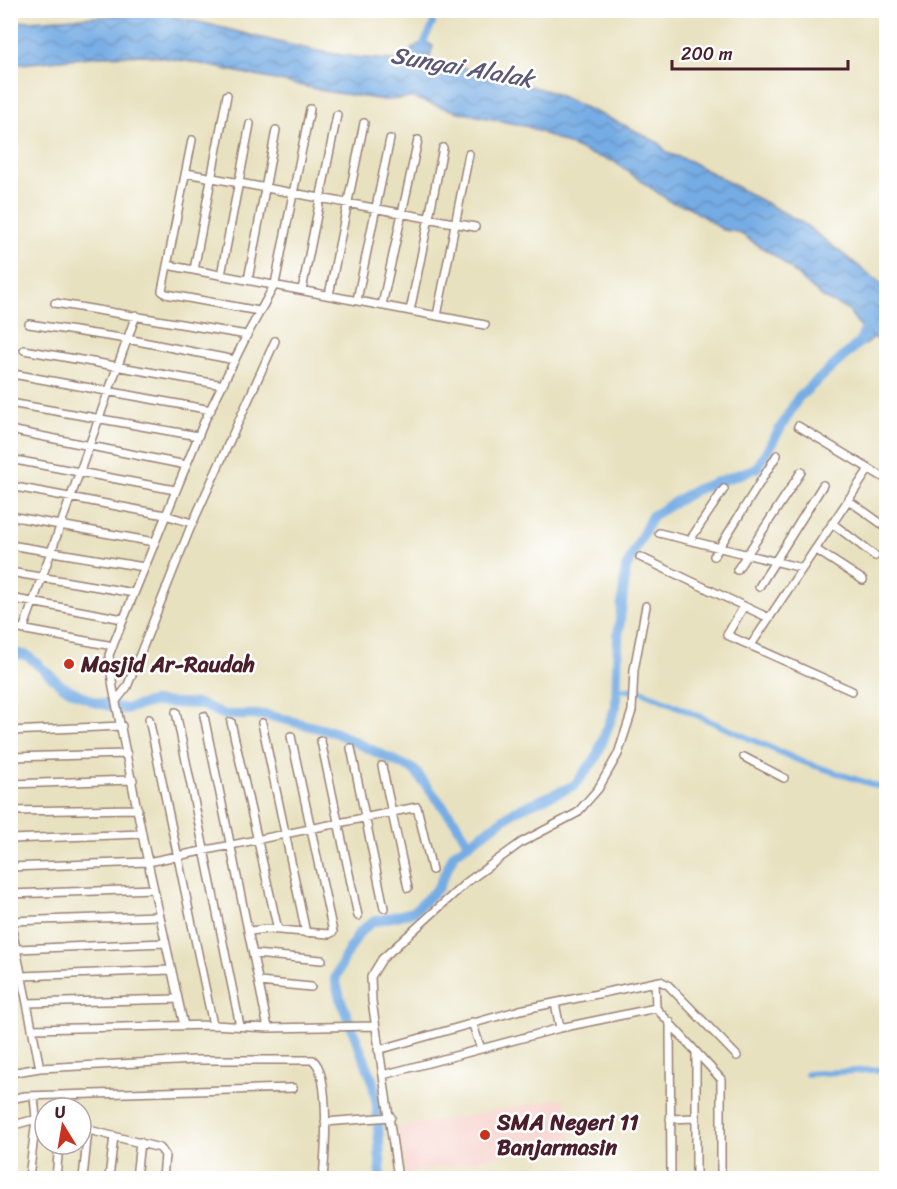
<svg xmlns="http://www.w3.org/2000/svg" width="897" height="1189" viewBox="0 0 897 1189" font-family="Sriracha,sans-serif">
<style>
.built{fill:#f7d0ca}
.water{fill:url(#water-waves);stroke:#606688;stroke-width:1.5}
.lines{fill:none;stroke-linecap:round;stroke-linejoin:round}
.canal{stroke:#75ace4;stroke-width:6}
.river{stroke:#75ace4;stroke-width:10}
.minor-casing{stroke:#998075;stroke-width:10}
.minor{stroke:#fff;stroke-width:7}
.poi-dot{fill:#c8321e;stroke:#fff;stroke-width:2}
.labels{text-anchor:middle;stroke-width:5;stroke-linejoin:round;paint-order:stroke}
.poi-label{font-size:22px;font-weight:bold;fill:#4a1f2b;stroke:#fff;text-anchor:start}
.water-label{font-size:24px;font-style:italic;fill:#5b5775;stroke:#fff}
</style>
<defs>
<pattern id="water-waves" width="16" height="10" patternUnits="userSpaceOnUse" patternTransform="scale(1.5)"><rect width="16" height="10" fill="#75ace4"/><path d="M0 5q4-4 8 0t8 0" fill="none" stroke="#628bb9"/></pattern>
</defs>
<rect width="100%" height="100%" fill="#fff"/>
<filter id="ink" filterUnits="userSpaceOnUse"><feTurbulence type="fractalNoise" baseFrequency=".0167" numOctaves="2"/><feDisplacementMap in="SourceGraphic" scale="12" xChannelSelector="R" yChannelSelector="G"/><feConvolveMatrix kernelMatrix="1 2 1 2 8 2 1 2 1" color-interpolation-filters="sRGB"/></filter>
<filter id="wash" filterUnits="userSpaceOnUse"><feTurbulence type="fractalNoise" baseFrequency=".008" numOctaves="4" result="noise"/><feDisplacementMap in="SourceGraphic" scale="24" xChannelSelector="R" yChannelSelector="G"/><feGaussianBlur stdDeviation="1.35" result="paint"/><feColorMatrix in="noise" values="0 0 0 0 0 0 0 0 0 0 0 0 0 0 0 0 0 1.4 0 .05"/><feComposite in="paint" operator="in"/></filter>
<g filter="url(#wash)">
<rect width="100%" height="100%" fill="#e8e1bf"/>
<path class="built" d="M 564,1098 L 573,1142 L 406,1174 L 398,1128 Z"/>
<path class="water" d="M 158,13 C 239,28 321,61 403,60 L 413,48 L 424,41 L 433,46 L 429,58 L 439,68 L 450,64 L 551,92 L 626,126 L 659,143 L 667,153 L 690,161 L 804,224 L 886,287 L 886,347 L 874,337 L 865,345 L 860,342 L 864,335 L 862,329 L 848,310 L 822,297 L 777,257 L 758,245 L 738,232 L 723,230 L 687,206 L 671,202 L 613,161 L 590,154 L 529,127 L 455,111 L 412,98 L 385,100 L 330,92 L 192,62 L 145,55 L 100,56 L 11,65 L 11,22 Z"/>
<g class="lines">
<path class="canal" d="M 422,46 L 433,24 L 430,10
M 616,689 L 642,691 L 800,761 L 886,789
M 807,1074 L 886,1069"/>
<path class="river" d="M 10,652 L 28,656 L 62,686 L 94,702 L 125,709 L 152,702 L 200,704 L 225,715 L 266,715 L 334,732 L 414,770 L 456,823 L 469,844
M 381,1178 L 377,1104 L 372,1079 L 340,998 L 335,979 L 345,957 L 359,933 L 372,922 L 413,912 L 438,888 L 454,854 L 515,811 L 575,785 L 596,758 L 616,706 L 618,637 L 626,568 L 652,516 L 695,490 L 757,468 L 798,398 L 860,342 L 869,320"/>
</g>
</g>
<g filter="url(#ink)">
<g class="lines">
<defs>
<path id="minor" d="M 192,140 L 162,291 L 166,294 L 259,311
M 186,173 L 475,227
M 167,265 L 485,325
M 194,270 L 227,95
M 221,275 L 250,124
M 248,280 L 276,130
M 302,290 L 337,115
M 329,295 L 364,123
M 357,300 L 390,139
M 55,303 L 247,335
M 382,305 L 418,140
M 410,311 L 443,148
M 437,316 L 469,154
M 29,324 L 127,339 L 235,360
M 24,350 L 223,385
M 13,374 L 211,410
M 10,403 L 198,436
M 798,426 L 886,479
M 10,430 L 186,465
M 10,459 L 175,490
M 10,486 L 165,515 L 192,523
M 848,500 L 886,527
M 10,516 L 154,542
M 832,523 L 875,556
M 659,533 L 802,568
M 690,540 L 724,489
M 10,545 L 144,567
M 815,549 L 863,580
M 714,556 L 777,455
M 640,557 L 769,618
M 737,570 L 801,472
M 10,572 L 134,593
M 759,587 L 823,485
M 10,598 L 123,619
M 744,606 L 727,635 L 852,691
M 10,627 L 113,646
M 23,630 L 136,315
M 751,645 L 869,469
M 116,701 L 127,687 L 189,531 L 275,341
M 176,712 L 240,1026
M 204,716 L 268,1028
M 149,719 L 213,1025
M 231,722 L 278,930
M 262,723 L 306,933
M 10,731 L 122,726
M 321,741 L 358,916
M 351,748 L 384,908
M 10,757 L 127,754
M 744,757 L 784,778
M 382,766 L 408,888
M 10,784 L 133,780
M 10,811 L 138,809
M 10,839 L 142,834
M 10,867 L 148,862 L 417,807 L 432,870
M 10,894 L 154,889
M 10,919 L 40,1068
M 11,921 L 159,916
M 250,931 L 267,929 L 329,934 L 333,932 L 291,736
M 17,949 L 165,943
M 254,954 L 322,960
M 22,976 L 170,970
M 259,982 L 311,987
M 655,982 L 656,1008 L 721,1079 L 721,1178
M 27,1003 L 178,999
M 555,1003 L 560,1028
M 472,1022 L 481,1049
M 670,1022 L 671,1178
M 184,1026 L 144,844 L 113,688 L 109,655 L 204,422 L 247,335 L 275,284 L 310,109
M 32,1029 L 213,1025 L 268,1028 L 375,1026
M 378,1050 L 520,1010 L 660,981 L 668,985 L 737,1056
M 696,1052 L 696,1178
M 10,1073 L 40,1068 L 195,1060 L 313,1060 C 331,1074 325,1156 323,1178
M 383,1075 L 560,1028 L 656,1008
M 10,1099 L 25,1096 L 293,1088
M 670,1119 L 695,1118
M 325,1122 L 391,1117
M 10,1126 L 36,1119 L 45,1121
M 81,1128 L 160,1148 L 165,1155 L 163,1178
M 29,1178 L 36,1119 L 34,1096
M 56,1178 L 59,1144
M 83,1178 L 88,1130
M 109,1178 L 114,1136
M 136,1178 L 140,1142
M 398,1178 L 372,1001 L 371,977 L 382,959 L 467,882 L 522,842 L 577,813 L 598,789 L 618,754 L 632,711 L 634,670 L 646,606"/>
</defs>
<use href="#minor" class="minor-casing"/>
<use href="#minor" class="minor"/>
</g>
</g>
<g class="poi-dot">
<circle cx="69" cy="664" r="6"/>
<circle cx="485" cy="1135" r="6"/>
</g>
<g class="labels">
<g class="poi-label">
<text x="81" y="672">Masjid Ar-Raudah</text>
<text x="497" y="1130">SMA Negeri 11<tspan x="497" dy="25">Banjarmasin</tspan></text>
</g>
<g class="water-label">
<text transform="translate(462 67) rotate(10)" y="8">Sungai Alalak</text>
</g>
</g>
<rect width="897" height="1189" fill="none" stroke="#fff" stroke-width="36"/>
<g transform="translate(63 1126) rotate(349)"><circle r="28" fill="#ffffff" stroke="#b7a5aa" stroke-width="1.5"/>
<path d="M0-4.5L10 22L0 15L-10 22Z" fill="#c8321e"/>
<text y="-9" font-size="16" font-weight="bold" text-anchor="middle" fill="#4a1f2b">U</text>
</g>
<path d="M672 60v9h176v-9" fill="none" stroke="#4a1f2b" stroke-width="3"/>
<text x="681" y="60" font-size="18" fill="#4a1f2b" stroke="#ffffff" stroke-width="4.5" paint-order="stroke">200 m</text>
</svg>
